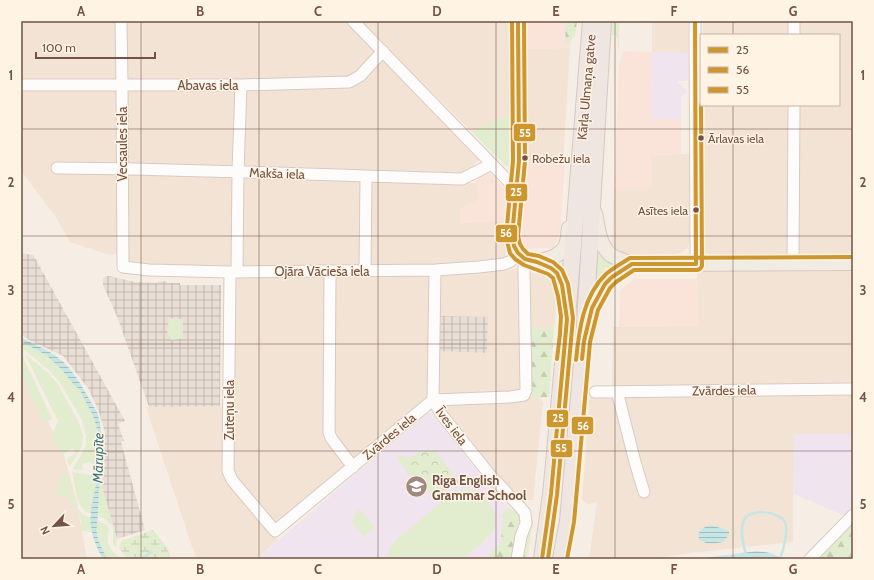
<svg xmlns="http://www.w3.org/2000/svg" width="874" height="580" viewBox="0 0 874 580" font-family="Cabin,sans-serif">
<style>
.residential{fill:#f2e3d4}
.commercial{fill:#fae4d9}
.industrial{fill:url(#industrial-grid)}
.education{fill:#f0e4ef}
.green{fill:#e2ecce}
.forest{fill:url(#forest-firs)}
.wetland{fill:url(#wetland-marsh)}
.park{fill:url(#park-crowns)}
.water{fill:url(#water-rules)}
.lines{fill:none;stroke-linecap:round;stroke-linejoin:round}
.stream{stroke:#c6e5e5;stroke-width:2.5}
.minor-casing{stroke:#d7cbc3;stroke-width:13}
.major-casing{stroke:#d5c9c3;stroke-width:16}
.highway-casing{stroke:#d5c9c3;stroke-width:18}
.minor{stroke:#fefcfb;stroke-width:11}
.major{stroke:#f2ebe2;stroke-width:14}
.highway{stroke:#f0e6e1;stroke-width:16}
.bus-1-casing{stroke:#fff3e4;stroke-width:7}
.bus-2-casing{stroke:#fff3e4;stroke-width:7}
.bus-3-casing{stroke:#fff3e4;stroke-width:7}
.bus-1{stroke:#cd9730;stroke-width:4}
.bus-2{stroke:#cd9730;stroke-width:4}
.bus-3{stroke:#cd9730;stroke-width:4}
.grid{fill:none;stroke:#725346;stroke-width:1;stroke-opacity:0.55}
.bus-dot{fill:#725346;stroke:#fff3e4;stroke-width:1.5}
.labels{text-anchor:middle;stroke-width:3;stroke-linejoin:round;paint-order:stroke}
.bus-label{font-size:12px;fill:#725346;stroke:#fff3e4;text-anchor:start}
.street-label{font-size:13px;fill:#725346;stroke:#fff3e4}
.poi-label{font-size:13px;font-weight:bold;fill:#725346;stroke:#fff3e4;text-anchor:start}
.water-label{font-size:14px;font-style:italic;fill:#3c7880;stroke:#fff3e4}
.line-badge{stroke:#fff3e4;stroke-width:1.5}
.badge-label{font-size:11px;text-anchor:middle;font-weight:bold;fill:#fff}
.neatline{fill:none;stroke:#725346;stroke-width:1.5}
.grid-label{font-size:13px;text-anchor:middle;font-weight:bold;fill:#725346}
</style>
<defs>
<pattern id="industrial-grid" width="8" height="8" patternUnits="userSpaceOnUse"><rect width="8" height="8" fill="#e8ded5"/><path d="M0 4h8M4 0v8" fill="none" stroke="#c0b7af"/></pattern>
<pattern id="forest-firs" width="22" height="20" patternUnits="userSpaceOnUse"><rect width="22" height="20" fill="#e2ecce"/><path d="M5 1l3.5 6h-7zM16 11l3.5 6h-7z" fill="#c5ccb2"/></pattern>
<pattern id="wetland-marsh" width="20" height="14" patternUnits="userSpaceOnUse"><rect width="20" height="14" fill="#e2ecce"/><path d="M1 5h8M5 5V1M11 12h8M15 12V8" fill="none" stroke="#c5ccb2"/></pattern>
<pattern id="park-crowns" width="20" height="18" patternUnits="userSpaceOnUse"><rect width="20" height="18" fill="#e2ecce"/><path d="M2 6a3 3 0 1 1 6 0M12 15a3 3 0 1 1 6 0" fill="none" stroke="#c5ccb2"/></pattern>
<pattern id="water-rules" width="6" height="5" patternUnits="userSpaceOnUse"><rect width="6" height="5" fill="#c6e5e5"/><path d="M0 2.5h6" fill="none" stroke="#a5bcbb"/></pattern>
</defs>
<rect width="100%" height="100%" fill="#f6eee4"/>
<path class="residential" d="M 21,21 L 116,21 L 117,81 L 21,83 Z
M 125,21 L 345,21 L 375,51 L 375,56 L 347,80 L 128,82 L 125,79 Z
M 361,21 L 509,21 L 509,116 L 471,131 Z
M 652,21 L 688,21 L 688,53 L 652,52 Z
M 703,21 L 792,21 L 792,35 L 703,35 Z
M 796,21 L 853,21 L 853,256 L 795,256 L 796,105 L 839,105 L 839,35 L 796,35 Z
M 570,48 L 563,162 L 526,161 L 525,49 Z
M 382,58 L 481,157 L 465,174 L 242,170 L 244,87 L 352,87 Z
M 125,88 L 238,89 L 236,170 L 125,169 Z
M 21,89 L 116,90 L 117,93 L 119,252 L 113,255 L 106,254 L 70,242 L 55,216 L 21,171 Z
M 703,105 L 791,105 L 789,256 L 712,257 L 706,254 L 704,250 Z
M 689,154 L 690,239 L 688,247 L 682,252 L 674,255 L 634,256 L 627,255 L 619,251 L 612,245 L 614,188 L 652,188 L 651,155 Z
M 128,173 L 236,177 L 234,266 L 150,265 L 127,262 Z
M 241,178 L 362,180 L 362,268 L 240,268 Z
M 376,180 L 475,183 L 477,181 L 478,200 L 461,209 L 460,223 L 509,220 L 505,257 L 501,260 L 496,261 L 370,268 L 371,187 L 373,183 Z
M 518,269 L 521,276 L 525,392 L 437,397 L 437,351 L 487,353 L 488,317 L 437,316 L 437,273 Z
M 853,269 L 853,386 L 612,389 L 613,327 L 698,326 L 697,271 L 702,270 Z
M 526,273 L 546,274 L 553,280 L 555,284 L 557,295 L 554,329 L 526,328 Z
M 338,275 L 429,275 L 428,398 L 353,460 L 333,432 L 335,279 Z
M 327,276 L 326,437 L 346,466 L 281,521 L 276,522 L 271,520 L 233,474 L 234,282 L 236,277 Z
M 21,369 L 62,449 L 76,498 L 87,559 L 21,559 Z
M 853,391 L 853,434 L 794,434 L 793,542 L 690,553 L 653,559 L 589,559 L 597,502 L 588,504 L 582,500 L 590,395 L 615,394 L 622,401 L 624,395 Z
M 538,397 L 543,402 L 533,500 L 517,500 L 444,410 L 450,402 Z
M 199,406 L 225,406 L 226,480 L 278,540 L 256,559 L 197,559 L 192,547 L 146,407 Z"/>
<path class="commercial" d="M 525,21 L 575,21 L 570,48 L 525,49 Z
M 623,51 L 652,52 L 651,119 L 681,119 L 681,154 L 651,155 L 652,188 L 614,188 L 619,66 Z
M 526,161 L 565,162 L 560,232 L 558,238 L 553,248 L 527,249 L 519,238 L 526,177 Z
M 488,173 L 492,174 L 500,184 L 511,192 L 509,220 L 460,223 L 460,209 L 478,200 L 477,179 L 484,174 Z
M 635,279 L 697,279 L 698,326 L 619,327 L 620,293 L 620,290 Z"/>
<path class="industrial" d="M 21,253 L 33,255 L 35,258 L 125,421 L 118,424 L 124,441 L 121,442 L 145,530 L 117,539 L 102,487 L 105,433 L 99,412 L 88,388 L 63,356 L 29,340 L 21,334 Z
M 109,276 L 135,282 L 158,283 L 158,282 L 166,281 L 167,283 L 180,283 L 180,285 L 221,285 L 220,406 L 149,407 L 118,319 L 103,285 L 103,279 L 105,277 Z
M 437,316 L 488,317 L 487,353 L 437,351 Z"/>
<path class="education" d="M 652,52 L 688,53 L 689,81 L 677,81 L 687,91 L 681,98 L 681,119 L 651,119 Z
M 430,412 L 508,508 L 503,512 L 501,542 L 485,559 L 257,559 L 359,471 Z
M 794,434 L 853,434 L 853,509 L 845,516 L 794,494 Z"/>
<path class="green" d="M 610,21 L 619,21 L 619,47 L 618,50 L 618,39 L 615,35 L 609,35 Z
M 509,116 L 509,162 L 508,166 L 506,166 L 471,131 Z
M 596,243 L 620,265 L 594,293 Z
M 169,318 L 182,319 L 183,321 L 183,338 L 171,340 L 167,331 Z
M 21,341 L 33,348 L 46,355 L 61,369 L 75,386 L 80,390 C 85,402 93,413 96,425 C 101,441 98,456 96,472 L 93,472 L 91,462 L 82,464 L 83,470 L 73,469 L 86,446 L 86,435 L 82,420 L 59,381 L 48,369 L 21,347 Z
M 21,353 L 52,419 L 44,423 L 21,375 Z
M 26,355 L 48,373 L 57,383 L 78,421 L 83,435 L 82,446 L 70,466 L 66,460 L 76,453 L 73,448 L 62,455 L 52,435 L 58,421 L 26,356 Z
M 63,472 L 68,474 L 68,480 L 77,506 L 73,508 L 66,495 L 59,498 L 56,493 Z
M 72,472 L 96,476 L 97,478 L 91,513 C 89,513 86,512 85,511 C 77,506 74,481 72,472 Z
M 101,478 L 102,478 L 102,487 L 117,539 L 116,548 L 113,544 L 113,527 L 105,519 L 98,516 L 99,484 Z
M 463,490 C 467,490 472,490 475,492 C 492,498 500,519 491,533 C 485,542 470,552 463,559 L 388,559 L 390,548 L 395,541 L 451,494 L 455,491 Z
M 79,510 L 82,514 L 91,518 L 92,532 L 81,530 L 81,520 L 78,511 Z
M 358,510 L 361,510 L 374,526 L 373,530 L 364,536 L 363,536 L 352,523 L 355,514 Z
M 97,520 C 117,529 105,529 108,543 C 109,549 116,554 120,559 L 108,559 C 99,549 96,533 97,520 Z"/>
<path class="forest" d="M 566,21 L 577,21 L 575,36 L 565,46 Z
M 526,328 L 554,329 L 549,397 L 529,398 Z
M 508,508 L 533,520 L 527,559 L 485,559 L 501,542 L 503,512 Z
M 853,524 L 853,559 L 819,559 Z"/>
<path class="wetland" d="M 153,530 L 167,547 L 171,559 L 127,559 L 119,548 L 121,541 Z"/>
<path class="park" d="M 435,450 L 459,482 L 446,487 L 434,498 L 423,484 L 409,474 L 397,459 L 400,455 L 408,458 L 420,452 Z"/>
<path class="water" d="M 21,337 C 32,344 45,348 56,356 C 72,367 81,385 91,402 C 93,406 97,411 98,415 C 102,428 104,461 101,473 L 96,472 C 98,456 101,441 96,425 C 93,413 85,402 80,390 L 75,386 L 61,369 L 46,355 L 33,348 L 21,341 Z
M 97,478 L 101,478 C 98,489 99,500 98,512 C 98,519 96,526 97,534 C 98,541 104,554 108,559 L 103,559 C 95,546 89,529 91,513 C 92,502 95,490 97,478 Z
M 710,525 L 724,529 L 729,531 L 729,535 L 723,542 C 717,543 710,545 704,542 C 701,541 701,540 699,538 C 696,530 705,527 710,525 Z
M 757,551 C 767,552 775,554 783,559 L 696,559 Z"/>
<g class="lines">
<path class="stream" d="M 746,554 C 743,544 740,528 744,520 C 750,508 779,511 785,522 C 789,531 783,550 780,559
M 142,559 L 151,552"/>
<defs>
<path id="minor" d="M 121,21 L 122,84 L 123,267 L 149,270 L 230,272 L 435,270 L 479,267 L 504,264 L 511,261 L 518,253
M 353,21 L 517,190
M 695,21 L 696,264
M 794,35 L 794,21
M 21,85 L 241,85 L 349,82 L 360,76 L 383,51
M 57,168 C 192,169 327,175 462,179 L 492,164
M 793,263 L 794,105
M 435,270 L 433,400 L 441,414 L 490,475 L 519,506 L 525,513 L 526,523 L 521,536 L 517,559
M 330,271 L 329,432 L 331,438 L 353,467
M 365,271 L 366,177
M 230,272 L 228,471 L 232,480 L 275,531 L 433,400 L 510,397 L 524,395 L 526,390 L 524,270 L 525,259
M 237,272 L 238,172 L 241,85
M 595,392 L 853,389
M 618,392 L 619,399 L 635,462 L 644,492
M 810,559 L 853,515"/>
<path id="major" d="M 518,21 L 519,161 L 512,236 C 516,262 526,258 546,266 C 550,267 554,270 557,273 C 563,280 563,293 565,303
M 595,213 C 598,228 599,245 611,255 C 617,259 625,261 632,264 L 853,263
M 537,262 C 547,259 559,257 565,247 C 568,242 568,234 569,228
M 589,321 C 593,305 599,287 613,277 C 619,272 626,268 632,264"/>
<path id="highway" d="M 542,559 L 551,494 L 554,463 L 567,319 L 591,21
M 561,559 L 568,521 L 584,341 L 603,21"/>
</defs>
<use href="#minor" class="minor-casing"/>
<use href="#major" class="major-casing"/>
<use href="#highway" class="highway-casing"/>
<use href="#minor" class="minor"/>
<use href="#major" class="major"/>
<use href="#highway" class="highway"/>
<defs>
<path id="bus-1" d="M 518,21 L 519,161 L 512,236 L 514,246 L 518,253 L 525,259 L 537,262 L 551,268 L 557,273 L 562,285 L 567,319 L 551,494 L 542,559
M 695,21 L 696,264
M 582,359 L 584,341 L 592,308 L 605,284 L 612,277 L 632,264 L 696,264"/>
<path id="bus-2" d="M 512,21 L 513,161 L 506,237 L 510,253 L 515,259 L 524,265 L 548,274 L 553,278 L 558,296 L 561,316 L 560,334 L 557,359
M 567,559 L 574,522 L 590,342 L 598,310 L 610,288 L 616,282 L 634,270 L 697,270 L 700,269 L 702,266 L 701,105"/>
<path id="bus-3" d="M 524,21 L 525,161 L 518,236 L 520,244 L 523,249 L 528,254 L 539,256 L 553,262 L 562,270 L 568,284 L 573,318 L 557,495 L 548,559
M 576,360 C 579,330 583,296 606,274 C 613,268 622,263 630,258 L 853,257"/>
</defs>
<use href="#bus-1" class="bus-1-casing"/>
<use href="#bus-2" class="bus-2-casing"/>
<use href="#bus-3" class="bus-3-casing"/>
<use href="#bus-1" class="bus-1"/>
<use href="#bus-2" class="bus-2"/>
<use href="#bus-3" class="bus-3"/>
</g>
<path class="grid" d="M 141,21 L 141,559M 259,21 L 259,559M 378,21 L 378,559M 496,21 L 496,559M 615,21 L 615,559M 733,21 L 733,35M 733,105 L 733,559M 21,129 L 853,129M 21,236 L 853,236M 21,344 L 853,344M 21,451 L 853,451"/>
<defs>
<symbol id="school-disc" viewBox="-11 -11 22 22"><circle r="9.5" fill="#a0897d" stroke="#fff3e4"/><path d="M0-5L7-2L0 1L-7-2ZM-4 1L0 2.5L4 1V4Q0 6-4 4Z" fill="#fff"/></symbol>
</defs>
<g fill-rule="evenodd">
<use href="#school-disc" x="404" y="474" width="25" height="25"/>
</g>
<g class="bus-dot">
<circle cx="701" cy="138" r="3.5"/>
<circle cx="525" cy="158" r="3.5"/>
<circle cx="696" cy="210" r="3.5"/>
</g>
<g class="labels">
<g class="bus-label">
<text x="708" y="143">Ārlavas iela</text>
<text x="532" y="163">Robežu iela</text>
<text x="688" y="215" text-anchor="end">Asītes iela</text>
</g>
<g class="street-label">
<text x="208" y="90">Abavas iela</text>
<text transform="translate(586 87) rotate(-85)" y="5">Kārļa Ulmaņa gatve</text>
<text transform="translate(122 144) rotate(-90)" y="5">Vecsaules iela</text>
<text transform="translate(277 173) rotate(2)" y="5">Makša iela</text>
<text x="322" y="276">Ojāra Vācieša iela</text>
<text transform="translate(724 390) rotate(-1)" y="5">Zvārdes iela</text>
<text transform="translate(229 410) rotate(-90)" y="5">Zuteņu iela</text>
<text transform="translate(452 426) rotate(53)" y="5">Īves iela</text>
<text transform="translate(389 436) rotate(-40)" y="5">Zvārdes iela</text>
</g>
<g class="poi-label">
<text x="432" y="485">Riga English<tspan x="432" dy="15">Grammar School</tspan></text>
</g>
<g class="water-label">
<text transform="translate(98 458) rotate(-89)" y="5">Mārupīte</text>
</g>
</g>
<g class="line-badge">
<rect x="513" y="123" width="23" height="19" rx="4" fill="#cd9730"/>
<rect x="505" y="183" width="23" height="19" rx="4" fill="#cd9730"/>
<rect x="495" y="224" width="23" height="19" rx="4" fill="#cd9730"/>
<rect x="546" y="409" width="23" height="19" rx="4" fill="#cd9730"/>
<rect x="571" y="416" width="23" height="19" rx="4" fill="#cd9730"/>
<rect x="550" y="439" width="23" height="19" rx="4" fill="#cd9730"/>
</g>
<g class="badge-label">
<text x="525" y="137">55</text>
<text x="516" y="196">25</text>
<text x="506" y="237">56</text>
<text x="558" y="422">25</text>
<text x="583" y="430">56</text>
<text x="561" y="452">55</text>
</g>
<rect width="874" height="580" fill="none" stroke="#fff3e4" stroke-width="44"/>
<rect x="700" y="34" width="140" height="72" fill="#fff3e4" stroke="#c7b3a5"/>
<rect x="708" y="47" width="20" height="6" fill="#cd9730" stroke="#c7b3a5"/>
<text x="736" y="54" font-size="12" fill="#725346">25</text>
<rect x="708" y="67" width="20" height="6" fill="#cd9730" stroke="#c7b3a5"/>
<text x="736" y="74" font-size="12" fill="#725346">56</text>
<rect x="708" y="87" width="20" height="6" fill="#cd9730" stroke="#c7b3a5"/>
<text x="736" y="94" font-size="12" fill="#725346">55</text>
<g transform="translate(54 526) rotate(244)" stroke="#fff3e4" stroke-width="3" paint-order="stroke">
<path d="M0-3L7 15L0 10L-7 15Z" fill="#725346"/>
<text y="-6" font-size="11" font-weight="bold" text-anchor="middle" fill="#725346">N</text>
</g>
<path d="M36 52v6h119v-6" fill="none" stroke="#725346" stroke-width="2"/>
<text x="42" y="52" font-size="12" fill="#725346" stroke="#fff3e4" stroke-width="3" paint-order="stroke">100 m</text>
<rect x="22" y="22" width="830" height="536" class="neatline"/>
<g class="grid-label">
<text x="81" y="16">A</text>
<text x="200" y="16">B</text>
<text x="318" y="16">C</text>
<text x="437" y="16">D</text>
<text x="556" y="16">E</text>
<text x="674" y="16">F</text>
<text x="793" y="16">G</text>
<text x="11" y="80">1</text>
<text x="863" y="80">1</text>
<text x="11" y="187">2</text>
<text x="863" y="187">2</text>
<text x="11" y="295">3</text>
<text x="863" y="295">3</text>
<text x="11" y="402">4</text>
<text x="863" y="402">4</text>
<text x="11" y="509">5</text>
<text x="863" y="509">5</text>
<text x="81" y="574">A</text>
<text x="200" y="574">B</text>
<text x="318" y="574">C</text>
<text x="437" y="574">D</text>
<text x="556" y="574">E</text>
<text x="674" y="574">F</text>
<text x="793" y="574">G</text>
</g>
</svg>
